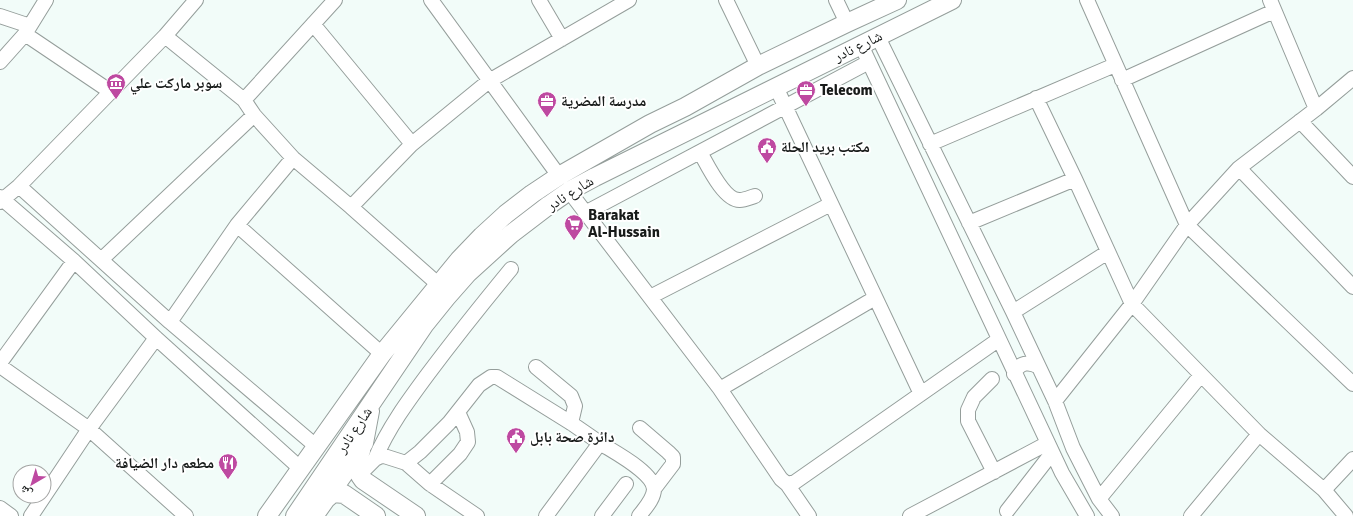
<svg xmlns="http://www.w3.org/2000/svg" width="1353" height="516" viewBox="0 0 1353 516" font-family="Signika,'Noto Naskh Arabic',sans-serif">
<style>
.lines{fill:none;stroke-linecap:round;stroke-linejoin:round}
.minor-casing{stroke:#959e9b;stroke-width:16}
.major-casing{stroke:#959e9b;stroke-width:20}
.minor{stroke:#fff;stroke-width:14}
.major{stroke:#fff;stroke-width:18}
.labels{text-anchor:middle;stroke-width:4;stroke-linejoin:round;paint-order:stroke}
.street-label{font-size:15px;fill:#181b1a;stroke:#fff}
.poi-label{font-size:15px;font-weight:bold;fill:#181b1a;stroke:#fff;text-anchor:start}
</style>
<rect width="100%" height="100%" fill="#f2fcf9"/>
<g class="lines">
<defs>
<path id="minor" d="M 431,0 L 559,176
M 539,0 L 562,39
M 726,0 L 758,66
M 836,0 L 847,23
M 1087,0 L 1187,225 L 1353,384
M 1270,0 L 1316,109
M 0,16 L 30,26
M 313,24 L 412,144
M 25,34 L 111,92
M 165,36 L 244,100 L 254,115 L 293,158 L 351,207 L 439,285
M 878,37 L 1013,312 L 1055,401 L 1073,448 L 1099,499 L 1112,516
M 861,45 L 1062,473 L 1087,516
M 0,62 L 25,34 L 46,0
M 1122,80 L 1274,11
M 776,87 L 921,394
M 1036,98 L 1075,179 L 1132,304 L 1259,434 L 1324,490 L 1346,516
M 244,100 L 335,0
M 1300,121 L 1353,177
M 930,144 L 1115,65
M 700,152 C 707,164 724,201 740,200 C 745,200 751,197 755,196
M 1239,168 L 1353,287
M 19,186 L 170,322 L 317,447
M 569,191 L 720,389 L 781,479 L 787,484 L 809,516
M 0,197 L 74,261 L 156,338 L 301,469
M 0,202 L 19,186 L 165,36 L 196,0
M 351,207 L 412,144 L 489,81 L 629,0
M 585,213 L 869,62
M 969,223 L 1075,179
M 237,225 L 382,354
M 102,259 L 254,115
M 650,297 L 831,204
M 1013,312 L 1108,252
M 170,322 L 237,225 L 293,158
M 0,363 L 74,261
M 0,366 L 89,429 L 186,516
M 536,367 L 571,396 L 575,406 L 571,423
M 1014,374 C 1019,362 1029,361 1039,367
M 992,379 L 974,397 L 968,410 L 968,421 L 994,472
M 720,389 L 875,298
M 1055,401 L 1132,304 L 1187,225 L 1239,168 L 1316,109 L 1353,78
M 640,428 L 668,452 L 673,457 L 673,464 L 654,489
M 600,443 C 614,452 653,472 654,489 C 654,499 645,508 639,516
M 375,459 C 388,428 408,401 428,374 C 455,338 483,303 511,269
M 406,463 L 420,452 L 449,423 L 479,385 L 491,377 L 497,377 L 571,423 L 600,443 L 546,516
M 359,475 L 375,459 L 379,457 L 384,456 L 406,463 L 430,484 L 477,516
M 430,484 L 460,454 L 468,442 L 467,432 L 458,412
M 787,484 L 795,482 L 998,340
M 1324,490 L 1353,459
M 1099,499 L 1201,375
M 0,508 L 11,516
M 1007,511 L 1052,453
M 31,516 L 89,429 L 156,338
M 602,516 L 626,484
M 910,516 L 1048,443
M 1191,516 L 1259,434"/>
<path id="major" d="M 361,451 C 356,462 355,470 363,480 L 416,516
M 325,500 L 333,493 L 344,494 L 376,516
M 267,516 L 382,354 L 459,260 L 482,236 L 506,214 L 532,194 L 559,176 L 650,124 L 685,107 L 758,66 L 847,23 L 897,0
M 295,516 L 425,324 L 446,298 L 468,273 L 511,234 L 549,205 L 569,191 L 595,177 L 952,0
M 314,516 L 353,461 L 364,443 L 370,411"/>
</defs>
<use href="#minor" class="minor-casing"/>
<use href="#major" class="major-casing"/>
<use href="#minor" class="minor"/>
<use href="#major" class="major"/>
</g>
<defs>
<symbol id="museum-pin" viewBox="-11 -11 22 30"><path d="M0 17L-7.5 6A9.5 9.5 0 1 1 7.5 6Z" fill="#be49a1" stroke="#fff"/><path d="M0-6L6-3V-2H-6V-3ZM-5-1h2V3h-2ZM-1-1h2V3h-2ZM3-1h2V3H3ZM-6 4H6V6H-6Z" fill="#fff"/></symbol>
<symbol id="office-pin" viewBox="-11 -11 22 30"><path d="M0 17L-7.5 6A9.5 9.5 0 1 1 7.5 6Z" fill="#be49a1" stroke="#fff"/><path d="M-6-3h4V-5.5h4V-3h4V5H-6ZM-1-4.5V-3h2v-1.5ZM-6 0V1H6V0Z" fill="#fff"/></symbol>
<symbol id="civic-pin" viewBox="-11 -11 22 30"><path d="M0 17L-7.5 6A9.5 9.5 0 1 1 7.5 6Z" fill="#be49a1" stroke="#fff"/><path d="M-.6-6.5H3V-4.5H.6V-3L4-1V1h2V6H-6V1h2V-1L-.6-3ZM-1.2 2.5V6h2.4V2.5Z" fill="#fff"/></symbol>
<symbol id="supermarket-pin" viewBox="-11 -11 22 30"><path d="M0 17L-7.5 6A9.5 9.5 0 1 1 7.5 6Z" fill="#be49a1" stroke="#fff"/><path d="M-6-5.5h2.5l.6 2H6L4.5 2H-2.5L-4.4-4H-6ZM-1.5 3.2a1.3 1.3 0 1 0 .1 0ZM3 3.2a1.3 1.3 0 1 0 .1 0Z" fill="#fff"/></symbol>
<symbol id="restaurant-pin" viewBox="-11 -11 22 30"><path d="M0 17L-7.5 6A9.5 9.5 0 1 1 7.5 6Z" fill="#be49a1" stroke="#fff"/><path d="M-5-6h1v4h1v-4h1v4h1v-4h1v5L-1.5 .5V6h-2V.5L-5-1ZM5-6V6H3V1.5H1.5Q1.5-4 5-6Z" fill="#fff"/></symbol>
</defs>
<g fill-rule="evenodd">
<use href="#museum-pin" x="105" y="72" width="22" height="30"/>
<use href="#office-pin" x="795" y="79" width="22" height="30"/>
<use href="#office-pin" x="536" y="90" width="22" height="30"/>
<use href="#civic-pin" x="756" y="136" width="22" height="30"/>
<use href="#supermarket-pin" x="563" y="213" width="22" height="30"/>
<use href="#civic-pin" x="505" y="426" width="22" height="30"/>
<use href="#restaurant-pin" x="217" y="452" width="22" height="30"/>
</g>
<g class="labels">
<g class="street-label">
<text transform="translate(858 46) rotate(-26)" y="5">شارع نادر</text>
<text transform="translate(570 193) rotate(-32)" y="5">شارع نادر</text>
<text transform="translate(354 430) rotate(-56)" y="5">شارع نادر</text>
</g>
<g class="poi-label">
<text x="130" y="88">سوبر ماركت علي</text>
<text x="820" y="95">Telecom</text>
<text x="561" y="106">مدرسة المضرية</text>
<text x="781" y="152">مكتب بريد الحلة</text>
<text x="588" y="220">Barakat<tspan x="588" dy="17">Al-Hussain</tspan></text>
<text x="530" y="442">دائرة صحة بابل</text>
<text x="214" y="468" text-anchor="end">مطعم دار الضيافة</text>
</g>
</g>
<g transform="translate(32 484) rotate(218)"><circle r="19" fill="#ffffff" stroke="#a3a4a3"/>
<path d="M0-3L7 15L0 10L-7 15Z" fill="#be49a1"/>
<text y="-6" font-size="11" font-weight="bold" text-anchor="middle" fill="#181b1a">ش</text>
</g>
</svg>
